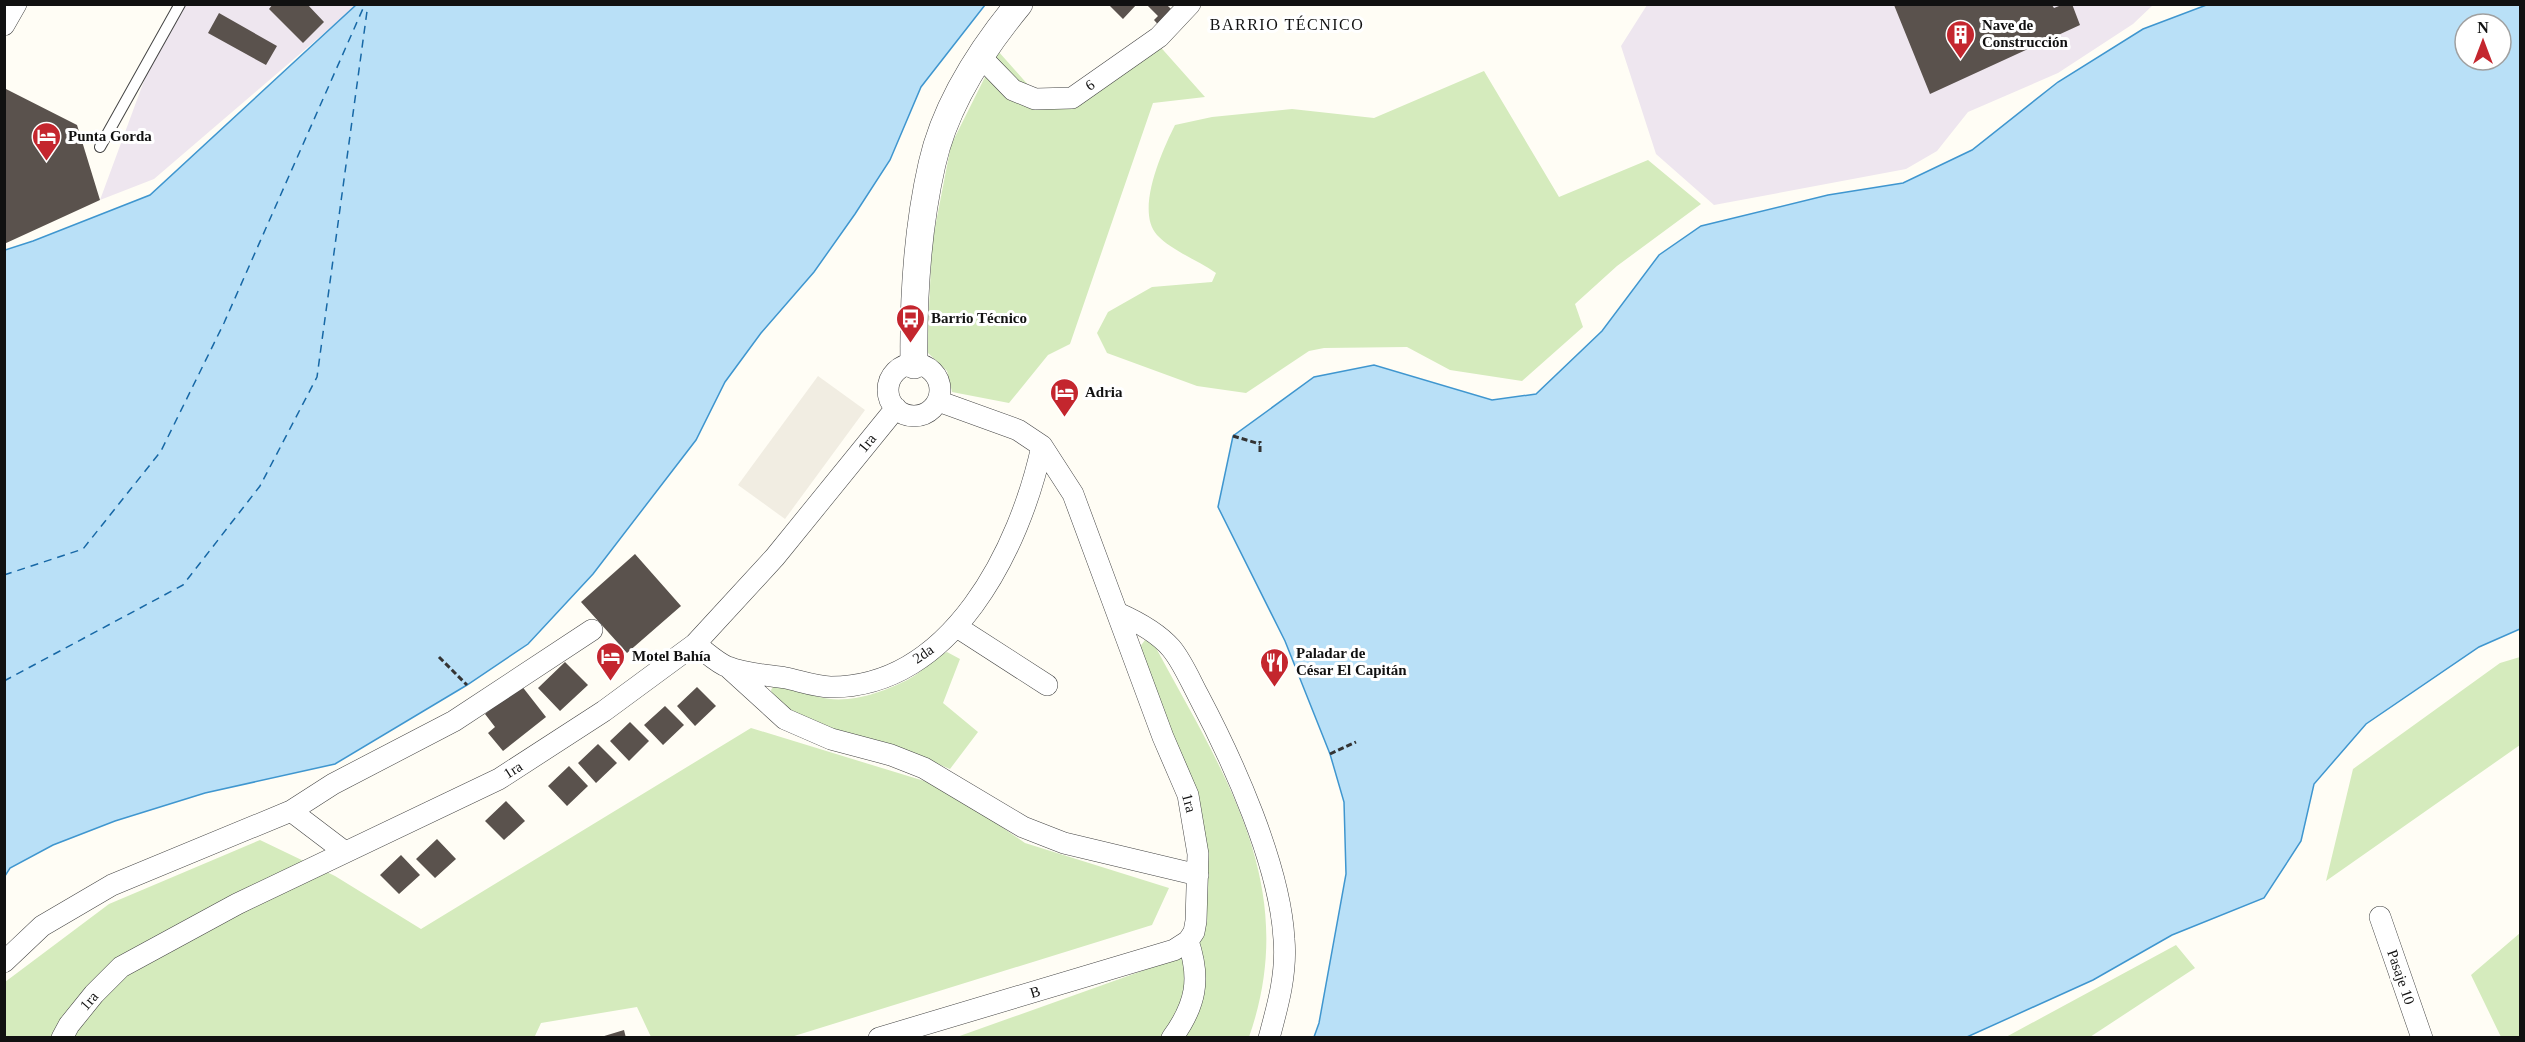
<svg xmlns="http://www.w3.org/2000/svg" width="2525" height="1042" viewBox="0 0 2525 1042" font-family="Georgia,serif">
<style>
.industrial{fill:#eee6ef}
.green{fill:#d5ebbd}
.plaza{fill:#f1ede2}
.water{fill:#b9e0f7;stroke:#3f96cf;stroke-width:1.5;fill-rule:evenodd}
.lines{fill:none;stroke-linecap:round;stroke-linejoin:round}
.ferry{stroke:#1768a6;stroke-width:1.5;stroke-dasharray:8 6;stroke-linecap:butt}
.building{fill:#5a524d}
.service-casing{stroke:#444;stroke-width:12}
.minor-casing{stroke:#444;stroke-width:22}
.tertiary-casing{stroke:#444;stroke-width:28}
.path{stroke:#333;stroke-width:3;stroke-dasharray:6 3;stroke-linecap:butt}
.service{stroke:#fff;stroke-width:10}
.minor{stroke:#fff;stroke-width:21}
.tertiary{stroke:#fff;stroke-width:27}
.labels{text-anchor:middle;stroke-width:6;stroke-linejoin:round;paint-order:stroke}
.poi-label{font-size:15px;font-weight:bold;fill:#111;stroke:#fff;text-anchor:start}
.street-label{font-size:15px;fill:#111;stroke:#fff}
.neighbourhood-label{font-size:16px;letter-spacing:1.5px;fill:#111;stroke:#fff}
</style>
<rect width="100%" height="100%" fill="#fffdf5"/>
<path class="industrial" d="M 172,5 L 357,5 L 154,179 L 100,200 Z
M 1647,5 L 2153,5 L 2133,24 L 2058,73 L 1968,112 L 1937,151 L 1906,169 L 1714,205 L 1656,154 L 1621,46 Z"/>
<path class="green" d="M 1156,42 L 1205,97 L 1153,103 L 1070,344 L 1048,355 L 1009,403 L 952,392 L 947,371 L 927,352 L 932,243 L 951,145 L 998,51 L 1030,87 L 1076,107 Z
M 1484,71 L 1559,197 L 1648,160 L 1701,204 L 1617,266 L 1575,304 L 1583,327 L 1522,381 L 1450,370 L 1407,347 L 1324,348 L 1309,351 L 1246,393 L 1197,386 L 1107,353 L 1097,333 L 1108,312 L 1152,287 L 1212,282 L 1216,273 C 1198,260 1172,251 1157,235 C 1135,211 1162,151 1175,125 L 1212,117 L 1292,109 L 1374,118 Z
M 1145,640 L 1155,646 C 1223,773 1302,886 1249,1037 L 954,1038 L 1167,962 L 1205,897 L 1139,648 Z
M 947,652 L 960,659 L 943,703 L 978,732 L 950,769 C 892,743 826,735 773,699 L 771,690 L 775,684 C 791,686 804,693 819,697 C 848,705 884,692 909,679 C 923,672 932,658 947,652 Z
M 2520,657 L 2520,745 L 2326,881 L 2353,769 L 2500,663 Z
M 751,728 L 944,787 L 1025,843 L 1169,888 L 1152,925 L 791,1037 L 651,1037 L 637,1007 L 541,1023 L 534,1038 L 5,1038 L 5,982 L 109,904 L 260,840 L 335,876 L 421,929 Z
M 2520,933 L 2520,1037 L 2501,1037 L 2471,975 Z
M 2176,945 L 2195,968 L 2090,1037 L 2006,1037 Z"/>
<path class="plaza" d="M 818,376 L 865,410 L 785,519 L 738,485 Z"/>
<path class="water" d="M 2209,4 L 2520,5 L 2520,629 L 2479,647 L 2366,724 L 2314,784 L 2301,841 L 2264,898 L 2172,935 L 2093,980 L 1967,1037 L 1314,1037 L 1319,1023 L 1346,874 L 1344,802 L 1330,754 L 1285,641 L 1218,507 L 1233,436 L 1314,377 L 1374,365 L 1492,400 L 1536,394 L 1602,331 L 1659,255 L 1701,226 L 1828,195 L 1903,183 L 1972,150 L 2058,82 L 2143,29 ZM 2465,24 L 2501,24 L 2501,60 L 2465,60 Z
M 356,5 L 985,5 L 921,87 L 890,160 L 855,214 L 814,272 L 761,333 L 725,382 L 696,440 L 593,574 L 528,644 L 467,685 L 335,764 L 205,793 L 115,821 L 53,845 L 10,868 L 5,876 L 5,250 L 33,241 L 150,195 Z"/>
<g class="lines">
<path class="ferry" d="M 4,575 L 83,549 L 161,451 L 224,323 L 365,4
M 4,681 L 183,585 L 260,486 L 317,377 L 368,4"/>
</g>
<path class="building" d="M 273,4 L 307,4 L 324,22 L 303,43 L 269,9 Z
M 1108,4 L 1137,4 L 1123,19 Z
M 1146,4 L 1166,4 L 1178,16 L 1163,30 L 1154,20 L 1158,16 Z
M 2064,4 L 2072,4 L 2080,25 L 1930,94 L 1894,5 L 2052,5 L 2054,8 Z
M 219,13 L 277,46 L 266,65 L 208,33 Z
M 4,88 L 77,125 L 100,200 L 4,244 Z
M 635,554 L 681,606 L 627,653 L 581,602 Z
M 565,662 L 588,685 L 560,711 L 538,688 Z
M 521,685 L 546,717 L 503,751 L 488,733 L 495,727 L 485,714 Z
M 697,687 L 716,706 L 695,726 L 677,706 Z
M 665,706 L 684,725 L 663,745 L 644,725 Z
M 630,722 L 649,741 L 629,761 L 610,741 Z
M 598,744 L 617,763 L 596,783 L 578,763 Z
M 569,766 L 588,786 L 567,806 L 548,786 Z
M 506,801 L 525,821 L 504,840 L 485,821 Z
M 437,839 L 456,859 L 435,878 L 416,859 Z
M 401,855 L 420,875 L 399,894 L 380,875 Z
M 624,1030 L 626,1038 L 601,1038 L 601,1037 Z"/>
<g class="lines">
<defs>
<path id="service" d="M 100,147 L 180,4"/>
<path id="minor" d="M 4,25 L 16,4
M 981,57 L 1013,90 L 1035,99 L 1072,98 L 1159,37 L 1190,4
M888 390a26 26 0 1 1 52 0a26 26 0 1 1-52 0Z
M 1118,613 C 1136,621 1158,633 1171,648 C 1182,661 1190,680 1198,695 C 1233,761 1280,865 1284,939 C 1287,973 1278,1005 1269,1038
M 957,627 L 1047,685
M 695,644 C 705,651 717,663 728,667 C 745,674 768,675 786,678 C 800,681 817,687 831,687 C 952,687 1020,548 1042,446
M 728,667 L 785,719 L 831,739 L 891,755 L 924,768 L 1023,827 L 1064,843 L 1198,875
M 291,811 L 345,852
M 2380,917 L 2422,1038
M 4,962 L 42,926 L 112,885 L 291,811 L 333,784 L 454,721 L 592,630
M 62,1038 L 69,1025 L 94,994 L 121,967 L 237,904 L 499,779 L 604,711 L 695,644 L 775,557 L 896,408
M 879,1038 L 1174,950 L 1188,941 L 1194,932 L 1196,921 L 1198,854 L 1188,795 L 1163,737 L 1073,494 L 1042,446 L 1018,430 L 938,401
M 1172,1038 C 1196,1005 1201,979 1188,941"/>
<path id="tertiary" d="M 914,365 C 913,298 917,230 932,164 C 945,106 981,50 1019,4"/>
</defs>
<use href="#service" class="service-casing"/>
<use href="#minor" class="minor-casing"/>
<use href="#tertiary" class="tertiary-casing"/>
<path class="path" d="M 1233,436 L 1260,444
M 1260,452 L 1260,441
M 439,657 L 467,685
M 1330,754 L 1356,742"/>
<use href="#service" class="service"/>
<use href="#minor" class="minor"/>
<use href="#tertiary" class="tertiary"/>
</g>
<defs>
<symbol id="building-pin" viewBox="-11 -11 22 30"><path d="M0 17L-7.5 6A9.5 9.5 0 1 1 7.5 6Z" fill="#c4262e" stroke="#fff"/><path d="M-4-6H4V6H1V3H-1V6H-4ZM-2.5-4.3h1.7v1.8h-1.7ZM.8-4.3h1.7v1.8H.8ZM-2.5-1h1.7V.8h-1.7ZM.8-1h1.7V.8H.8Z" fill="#fff"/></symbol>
<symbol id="hotel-pin" viewBox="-11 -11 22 30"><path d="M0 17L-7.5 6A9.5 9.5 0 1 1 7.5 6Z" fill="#c4262e" stroke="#fff"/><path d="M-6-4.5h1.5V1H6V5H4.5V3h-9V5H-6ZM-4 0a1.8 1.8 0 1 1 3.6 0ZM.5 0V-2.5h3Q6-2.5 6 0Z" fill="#fff"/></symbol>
<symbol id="bus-pin" viewBox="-11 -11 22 30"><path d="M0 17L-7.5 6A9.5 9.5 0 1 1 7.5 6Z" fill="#c4262e" stroke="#fff"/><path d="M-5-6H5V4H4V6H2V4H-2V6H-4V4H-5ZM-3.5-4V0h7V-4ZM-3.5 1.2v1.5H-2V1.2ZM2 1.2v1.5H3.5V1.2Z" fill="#fff"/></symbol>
<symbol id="restaurant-pin" viewBox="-11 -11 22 30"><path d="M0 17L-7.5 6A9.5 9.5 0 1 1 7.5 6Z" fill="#c4262e" stroke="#fff"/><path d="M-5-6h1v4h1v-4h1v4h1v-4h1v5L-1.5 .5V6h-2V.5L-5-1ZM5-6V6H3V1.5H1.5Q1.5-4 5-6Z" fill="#fff"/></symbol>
</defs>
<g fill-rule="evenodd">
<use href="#building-pin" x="1944" y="18" width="33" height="45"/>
<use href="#hotel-pin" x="30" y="120" width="33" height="45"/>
<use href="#bus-pin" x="894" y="302" width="33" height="45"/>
<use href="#hotel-pin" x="1048" y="376" width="33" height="45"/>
<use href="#hotel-pin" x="594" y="640" width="33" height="45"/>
<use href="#restaurant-pin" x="1258" y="646" width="33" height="45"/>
</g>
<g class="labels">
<g class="poi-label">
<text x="1982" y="30">Nave de<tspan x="1982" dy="17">Construcción</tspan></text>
<text x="68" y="141">Punta Gorda</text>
<text x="931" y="323">Barrio Técnico</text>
<text x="1085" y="397">Adria</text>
<text x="1296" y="658">Paladar de<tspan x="1296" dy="17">César El Capitán</tspan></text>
<text x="632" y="661">Motel Bahía</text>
</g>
<g class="street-label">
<text transform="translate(1090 85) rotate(-35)" y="5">6</text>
<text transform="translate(867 443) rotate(-50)" y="5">1ra</text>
<text transform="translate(923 654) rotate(-35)" y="5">2da</text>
<text transform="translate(513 770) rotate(-32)" y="5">1ra</text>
<text transform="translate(1189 803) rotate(75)" y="5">1ra</text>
<text transform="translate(2401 977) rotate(71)" y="5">Pasaje 10</text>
<text transform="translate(1035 992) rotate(-17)" y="5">B</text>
<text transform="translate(89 1001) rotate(-49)" y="5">1ra</text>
</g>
<g class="neighbourhood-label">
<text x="1287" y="30">BARRIO TÉCNICO</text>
</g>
</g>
<rect width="2525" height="1042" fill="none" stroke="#111111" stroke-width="12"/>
<g transform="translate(2483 42)"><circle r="28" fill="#ffffff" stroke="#a0a0a0" stroke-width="1.5"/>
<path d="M0-4.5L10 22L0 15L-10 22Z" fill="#c4262e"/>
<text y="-9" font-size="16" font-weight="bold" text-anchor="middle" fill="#111111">N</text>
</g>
</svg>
